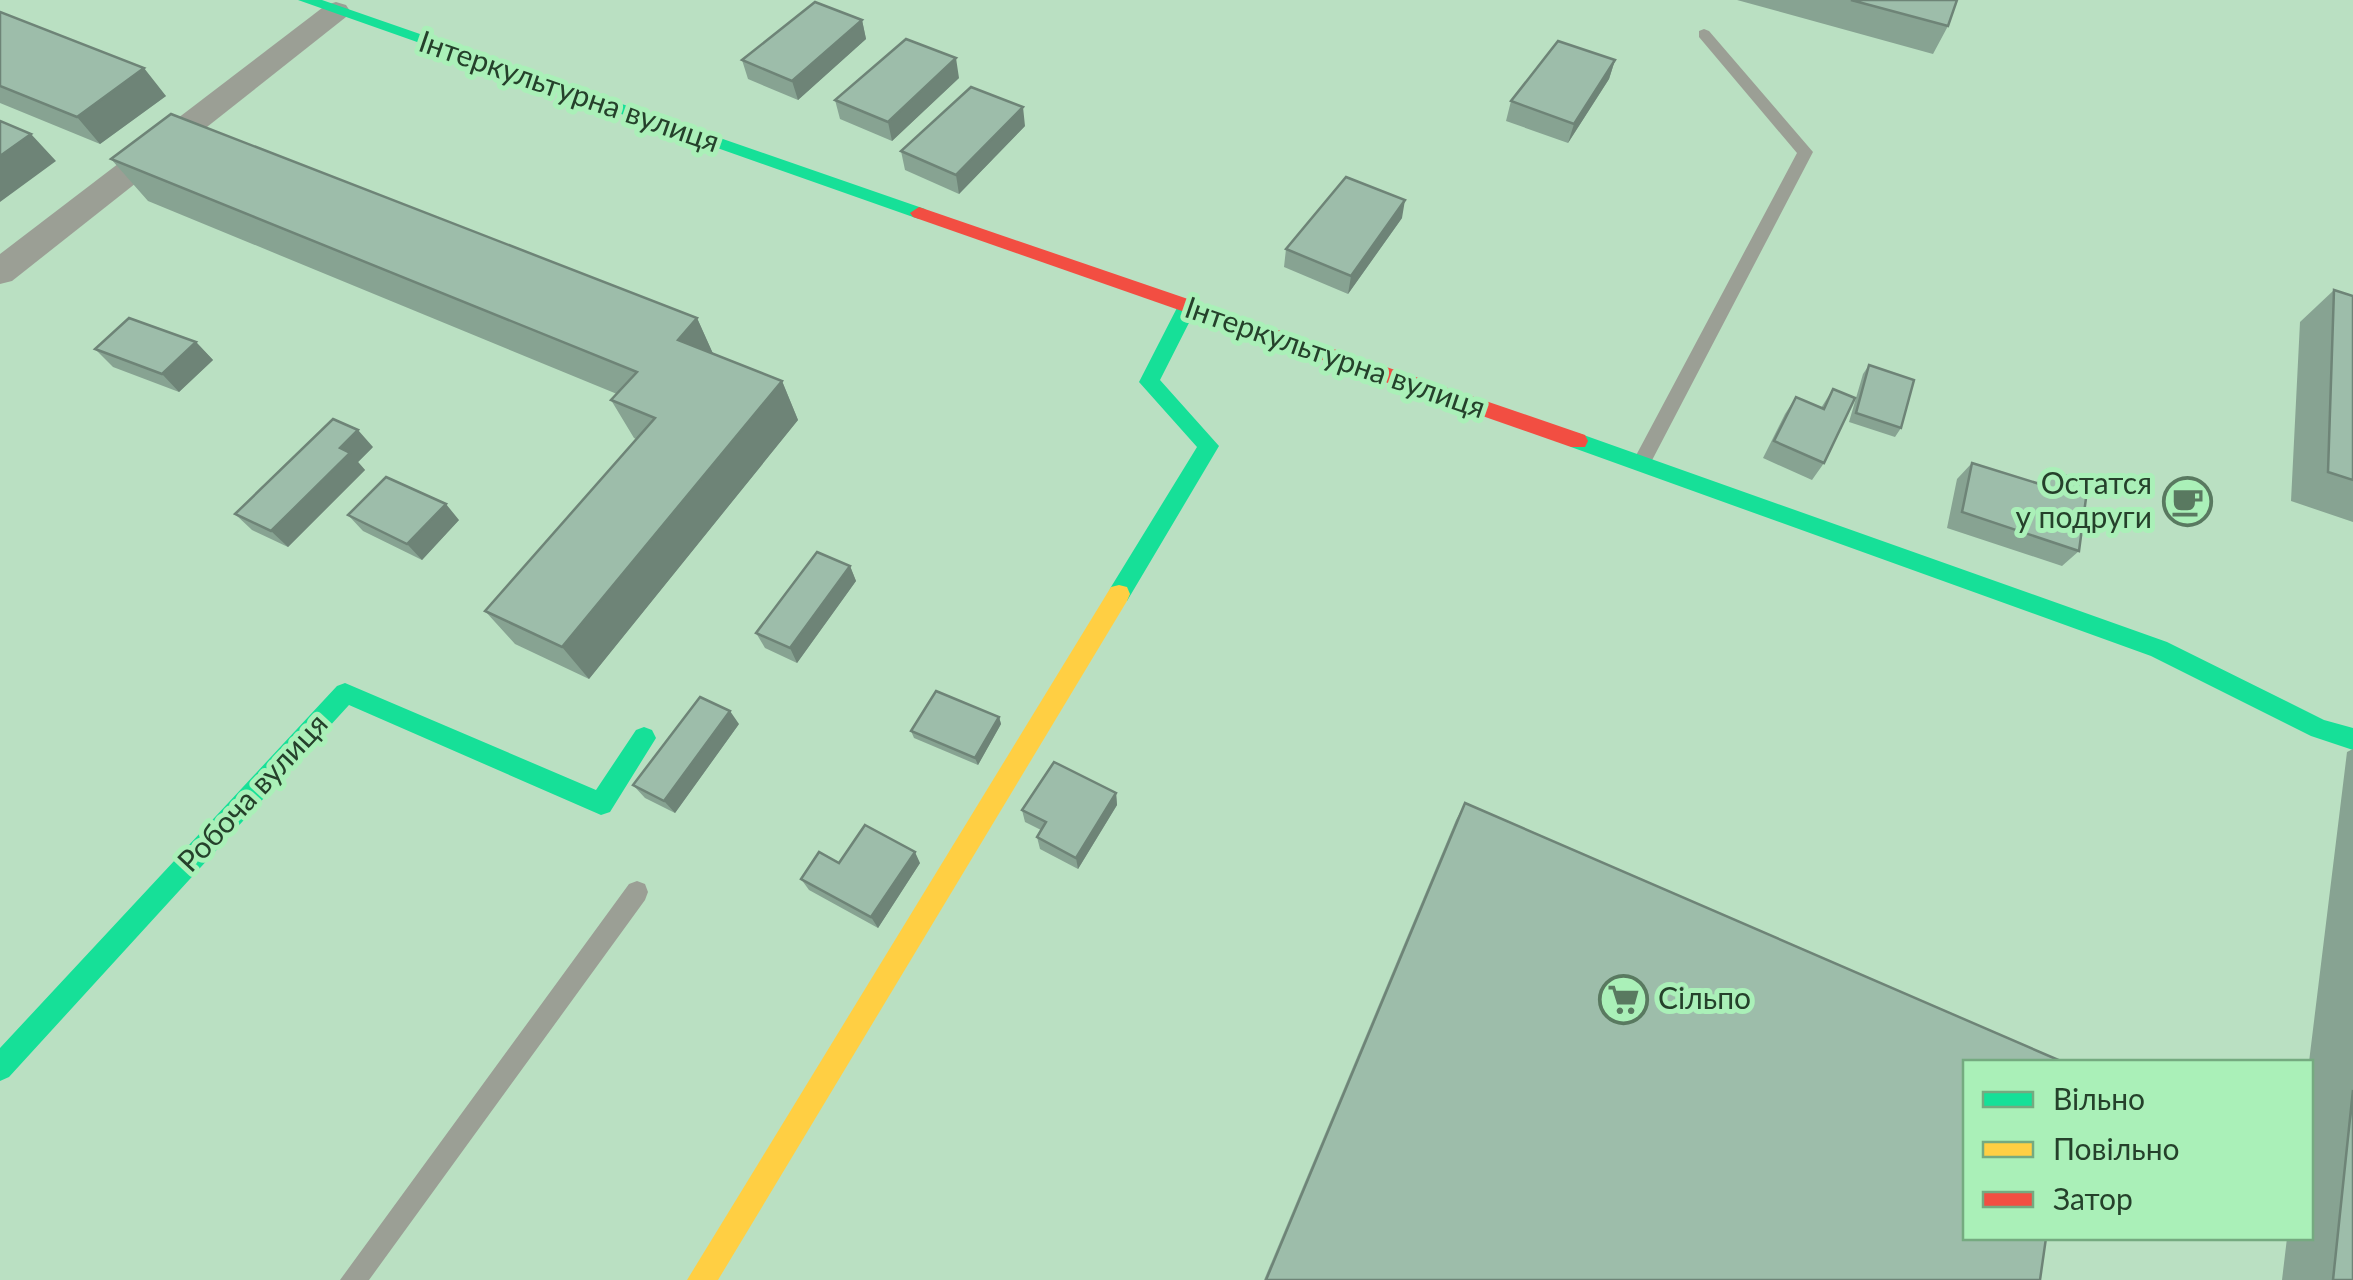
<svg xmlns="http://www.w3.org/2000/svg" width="2353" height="1280" viewBox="0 0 2353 1280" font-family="Lato,sans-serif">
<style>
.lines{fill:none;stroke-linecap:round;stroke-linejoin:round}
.lane{fill:#9b9f95;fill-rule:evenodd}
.street{fill:#9b9f95;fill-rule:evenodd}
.fast{fill:#16e098;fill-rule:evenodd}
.slow{fill:#ffcf43;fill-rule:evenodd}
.jam{fill:#f24e42;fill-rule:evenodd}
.wall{fill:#87a392}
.shaded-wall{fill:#6e8477}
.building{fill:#9dbdaa;stroke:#6e8477;stroke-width:2.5}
.labels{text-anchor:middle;stroke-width:10;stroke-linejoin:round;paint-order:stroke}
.street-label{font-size:30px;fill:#25412b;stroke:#aaf0b8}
.poi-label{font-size:30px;fill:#25412b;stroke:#aaf0b8;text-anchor:end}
</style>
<rect width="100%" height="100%" fill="#bae0c2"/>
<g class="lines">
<path class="lane" d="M 1704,29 L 1709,31 L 1813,152 L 1648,468 L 1641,470 L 1632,463 L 1797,153 L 1699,37 L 1699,31 Z
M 637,881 L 645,884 L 648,892 L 645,900 L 369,1280 L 340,1280 L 629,884 Z"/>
<path class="street" d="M 336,2 L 346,5 L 350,11 L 346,17 L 12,281 L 0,284 L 0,254 L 326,5 Z"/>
<path class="fast" d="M 298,0 L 322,0 L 925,209 L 928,213 L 919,219 L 913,217 Z
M 1187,300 L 1197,307 L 1160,380 L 1219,446 L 1127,601 L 1111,601 L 1108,594 L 1111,587 L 1197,447 L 1139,382 L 1180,302 Z
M 1578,433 L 2167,642 L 2324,720 L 2353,728 L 2353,750 L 2311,736 L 2151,656 L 1571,447 L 1568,441 L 1571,435 Z
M 345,683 L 596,790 L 636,730 L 644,727 L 652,730 L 656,738 L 610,812 L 601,815 L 349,705 L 9,1077 L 0,1081 L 0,1048 L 337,686 Z"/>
<path class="slow" d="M 1119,585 L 1127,587 L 1130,594 L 1127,601 L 718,1280 L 687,1280 L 1111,587 Z"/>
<path class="jam" d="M 919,207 L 1585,435 L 1588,441 L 1585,447 L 1571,447 L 913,217 L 910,213 Z"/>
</g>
<path class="wall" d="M 1737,0 L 1957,0 L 1948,26 L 1933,54 Z
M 0,12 L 166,96 L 100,144 L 0,103 Z
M 862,20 L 866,39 L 798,100 L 748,79 L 742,60 Z
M 1615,60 L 1609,79 L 1568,143 L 1506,121 L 1511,101 Z
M 959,78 L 892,141 L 840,119 L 835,100 Z
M 1025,126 L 959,194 L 905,170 L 901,151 Z
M 111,159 L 697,318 L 713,354 L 782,381 L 798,420 L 589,679 L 515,644 L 485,611 L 636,439 L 634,438 L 611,400 L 617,394 L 148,201 Z
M 1402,218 L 1348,294 L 1284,267 L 1286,249 Z
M 2334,290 L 2353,296 L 2353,522 L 2291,501 L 2300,322 Z
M 196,342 L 213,360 L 179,392 L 113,367 L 95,349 Z
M 1869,365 L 1901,428 L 1895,437 L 1849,422 L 1863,374 Z
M 1833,389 L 1824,463 L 1812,480 L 1763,458 L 1785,414 L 1796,397 L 1821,408 Z
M 373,447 L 358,462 L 365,470 L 288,547 L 252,530 L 235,514 Z
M 1972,463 L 2036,483 L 2048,470 L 2079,551 L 2062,566 L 1947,528 L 1957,479 Z
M 348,515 L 459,520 L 422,560 L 363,531 Z
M 850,566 L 856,581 L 797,663 L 765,648 L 756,633 Z
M 999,717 L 1001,724 L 978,765 L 914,738 L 911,731 Z
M 739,724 L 675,813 L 645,798 L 633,785 Z
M 2353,749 L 2353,1280 L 2282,1280 L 2287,1238 L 2310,1238 L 2310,1062 L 2309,1062 L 2347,752 Z
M 1116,793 L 1117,805 L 1078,869 L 1040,849 L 1037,837 L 1041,830 L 1025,822 L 1022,810 Z
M 1465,803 L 2040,1280 L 1264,1280 L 1456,820 Z
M 839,863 L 920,863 L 878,928 L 809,890 L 801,879 Z"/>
<path class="shaded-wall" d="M 862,20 L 866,39 L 798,100 L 792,81 Z
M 956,58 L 959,78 L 892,141 L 888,122 Z
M 1615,60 L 1609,79 L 1568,143 L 1574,124 Z
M 144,68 L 166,96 L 100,144 L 77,117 Z
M 1023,107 L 1025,126 L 959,194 L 956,175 Z
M 31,134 L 56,161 L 0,202 L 0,156 Z
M 1405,200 L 1402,218 L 1348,294 L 1351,276 Z
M 697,318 L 715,358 L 678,340 Z
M 196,342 L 213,360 L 179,392 L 162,374 Z
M 782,381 L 798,420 L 589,679 L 562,647 Z
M 358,430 L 373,447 L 358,462 L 365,470 L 288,547 L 271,531 L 340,448 Z
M 446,504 L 459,520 L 422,560 L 407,544 Z
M 850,566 L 856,581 L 797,663 L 790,648 Z
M 730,711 L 739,724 L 675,813 L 664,801 Z
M 999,717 L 1001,724 L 978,765 L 975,758 Z
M 1116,793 L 1117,805 L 1078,869 L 1076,858 Z
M 915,852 L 920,863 L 878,928 L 871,917 Z"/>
<path class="building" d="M 1851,0 L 1957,0 L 1948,26 Z
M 815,2 L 862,20 L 792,81 L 742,60 Z
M 0,12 L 144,68 L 77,117 L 0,86 Z
M 906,39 L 956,58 L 888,122 L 835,100 Z
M 1558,41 L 1615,60 L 1574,124 L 1511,101 Z
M 971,87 L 1023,107 L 956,175 L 901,151 Z
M 171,114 L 697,318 L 678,340 L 782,381 L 562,647 L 485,611 L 655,418 L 611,400 L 637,372 L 111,159 Z
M 0,121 L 31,134 L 0,156 Z
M 1346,177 L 1405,200 L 1351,276 L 1286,249 Z
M 2334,290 L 2353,296 L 2353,480 L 2328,472 Z
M 129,318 L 196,342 L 162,374 L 95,349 Z
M 1869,365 L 1914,380 L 1901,428 L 1856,413 Z
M 1833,389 L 1855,398 L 1824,463 L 1774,441 L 1796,397 L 1824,409 Z
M 333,419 L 358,430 L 340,448 L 350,453 L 271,531 L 235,514 Z
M 1972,463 L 2046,486 L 2048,470 L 2088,483 L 2079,551 L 1962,512 Z
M 386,477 L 446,504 L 407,544 L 348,515 Z
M 817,552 L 850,566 L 790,648 L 756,633 Z
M 936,691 L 999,717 L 975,758 L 911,731 Z
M 700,697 L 730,711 L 664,801 L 633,785 Z
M 1054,762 L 1116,793 L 1076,858 L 1037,837 L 1046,822 L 1022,810 Z
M 1465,803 L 2063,1062 L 1966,1062 L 1966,1238 L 2046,1238 L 2040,1280 L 1266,1280 Z
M 865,825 L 915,852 L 871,917 L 801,879 L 819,852 L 839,863 Z
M 2353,1090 L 2353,1280 L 2333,1280 Z"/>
<defs>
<symbol id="cafe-ring" viewBox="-11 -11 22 22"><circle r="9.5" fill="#aaf0b8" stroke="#597960" stroke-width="1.5"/><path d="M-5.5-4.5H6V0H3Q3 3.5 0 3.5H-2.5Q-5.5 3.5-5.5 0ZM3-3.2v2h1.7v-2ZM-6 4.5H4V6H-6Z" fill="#597960"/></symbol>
<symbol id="supermarket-ring" viewBox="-11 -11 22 22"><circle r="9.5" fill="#aaf0b8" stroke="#597960" stroke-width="1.5"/><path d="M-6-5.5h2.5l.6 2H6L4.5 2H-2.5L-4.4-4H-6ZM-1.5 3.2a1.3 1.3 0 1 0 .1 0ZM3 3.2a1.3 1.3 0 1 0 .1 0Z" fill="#597960"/></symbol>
</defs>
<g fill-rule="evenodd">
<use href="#cafe-ring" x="2160" y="474" width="55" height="55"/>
<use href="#supermarket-ring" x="1596" y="972" width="55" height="55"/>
</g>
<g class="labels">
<g class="street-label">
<text transform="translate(569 92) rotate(19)" y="10">Інтеркультурна вулиця</text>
<text transform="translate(1335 358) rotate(19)" y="10">Інтеркультурна вулиця</text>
<text transform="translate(253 793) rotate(-47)" y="10">Робоча вулиця</text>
</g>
<g class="poi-label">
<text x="2152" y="494">Остатся<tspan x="2152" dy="34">у подруги</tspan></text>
<text x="1658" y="1009" text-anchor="start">Сільпо</text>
</g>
</g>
<rect x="1963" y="1060" width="350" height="180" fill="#aaf0b8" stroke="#75aa80" stroke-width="2.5"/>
<rect x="1983" y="1092" width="50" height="15" fill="#16e098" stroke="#75aa80" stroke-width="2.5"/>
<text x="2053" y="1110" font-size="30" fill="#25412b">Вільно</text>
<rect x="1983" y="1142" width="50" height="15" fill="#ffcf43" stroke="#75aa80" stroke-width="2.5"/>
<text x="2053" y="1160" font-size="30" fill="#25412b">Повільно</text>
<rect x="1983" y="1192" width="50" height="15" fill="#f24e42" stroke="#75aa80" stroke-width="2.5"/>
<text x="2053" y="1210" font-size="30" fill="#25412b">Затор</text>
</svg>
